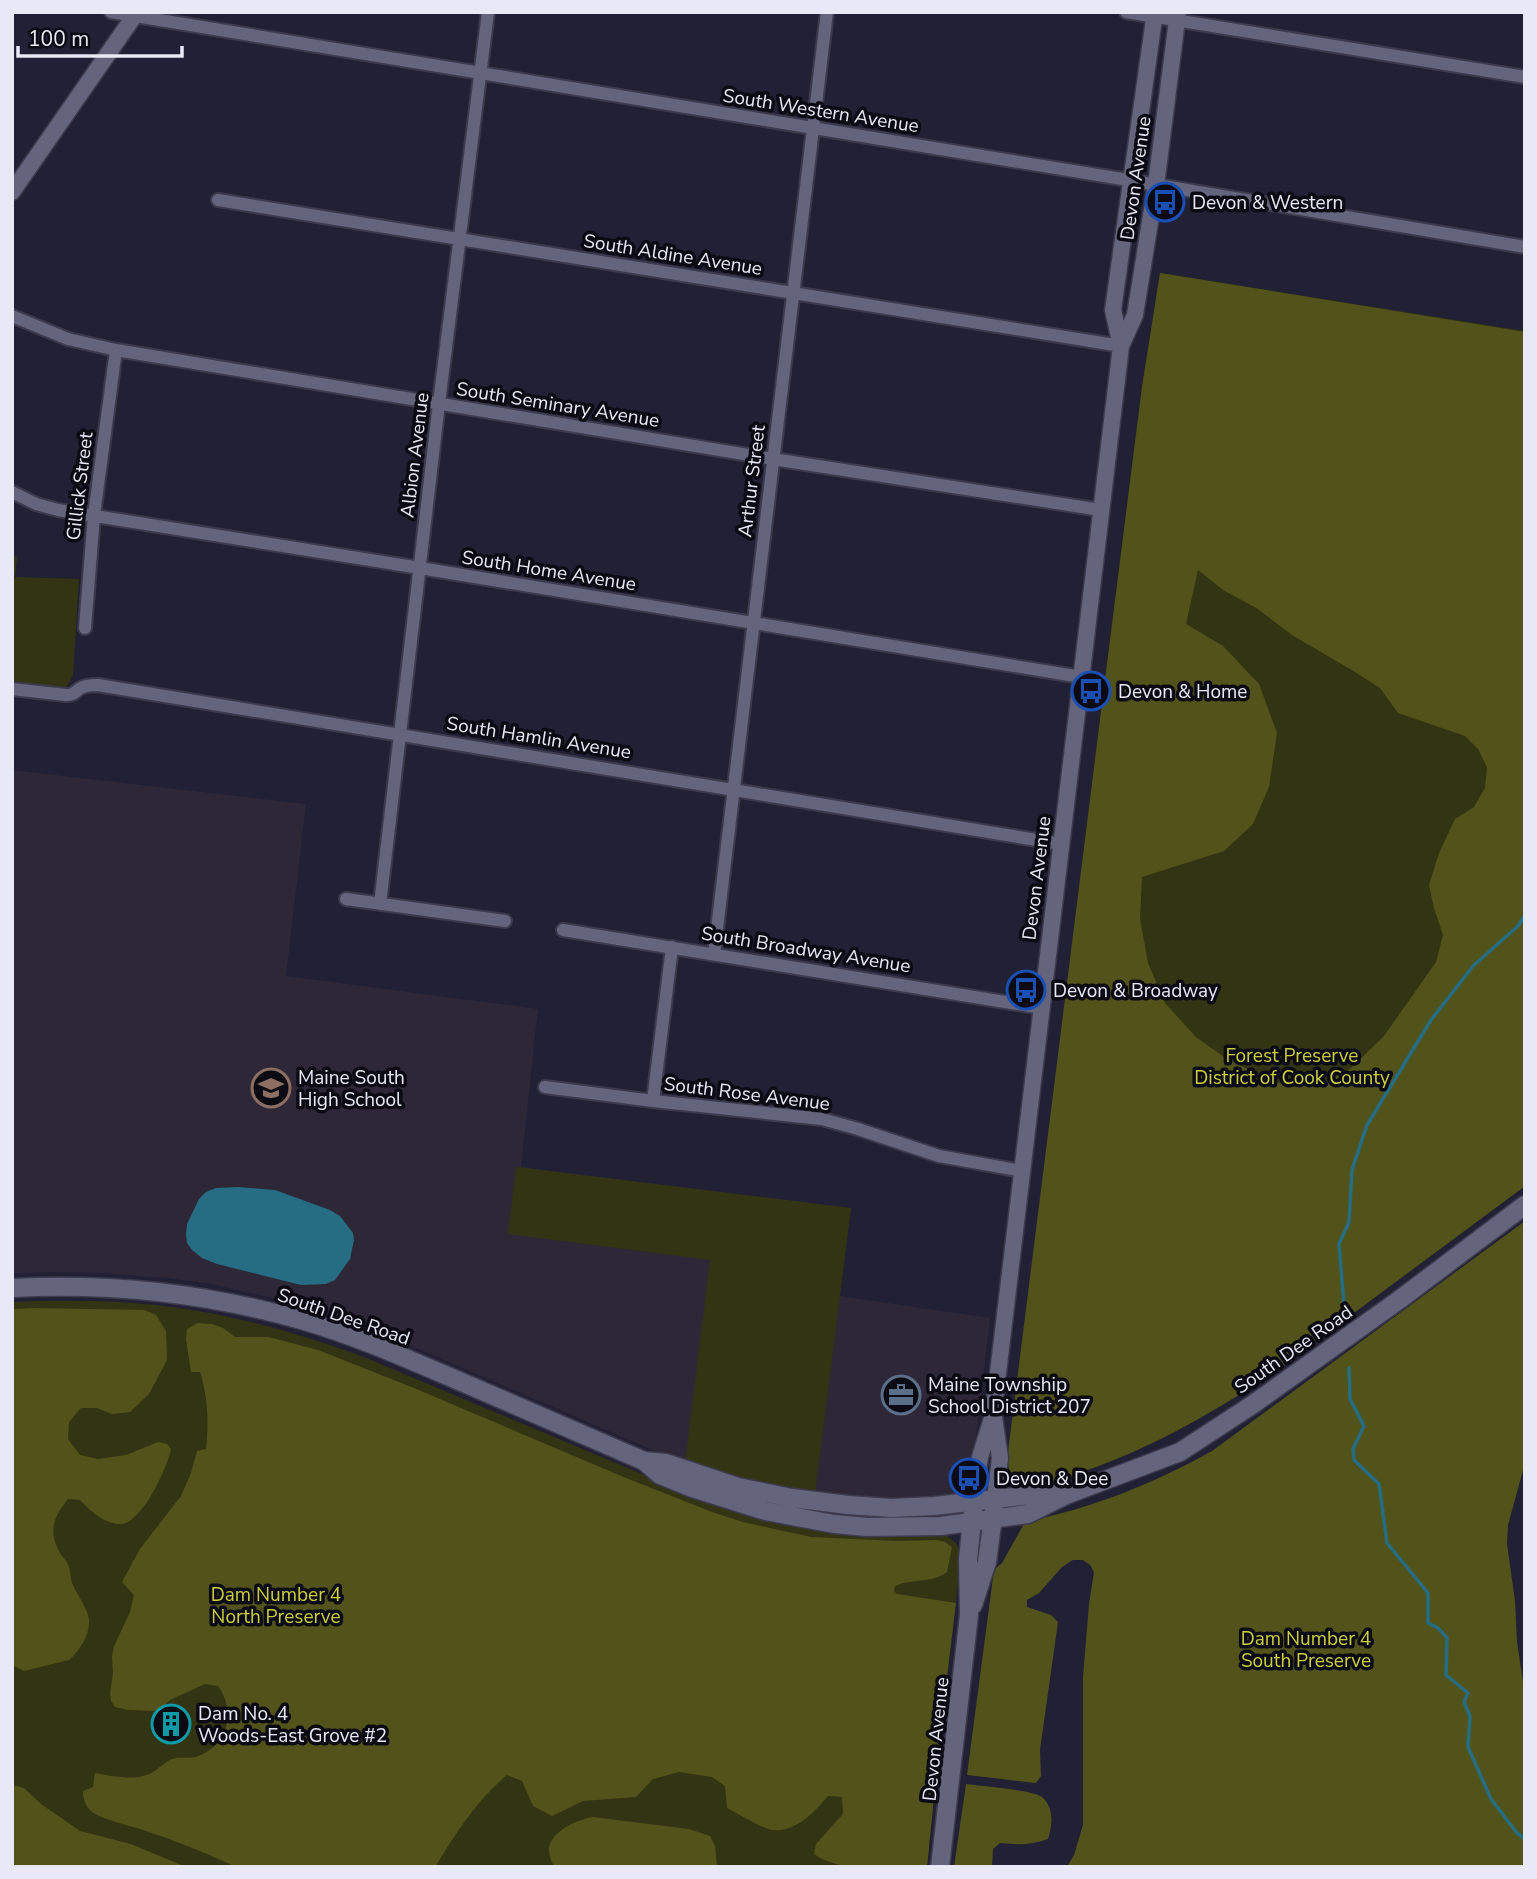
<svg xmlns="http://www.w3.org/2000/svg" width="1537" height="1879" viewBox="0 0 1537 1879" font-family="'Nunito Sans',sans-serif">
<style>
.education{fill:#2d2737}
.green{fill:#333413}
.forest{fill:#52531a;fill-rule:evenodd}
.water{fill:#266c83}
.lines{fill:none;stroke-linecap:round;stroke-linejoin:round}
.stream{stroke:#266c83;stroke-width:3.5}
.minor-casing{stroke:#3c3a4c;stroke-width:16}
.tertiary-casing{stroke:#3c3a4c;stroke-width:19}
.secondary-casing{stroke:#3c3a4c;stroke-width:21}
.minor{stroke:#65647d;stroke-width:12}
.tertiary{stroke:#65647d;stroke-width:16}
.secondary{stroke:#65647d;stroke-width:18}
.labels{text-anchor:middle;stroke-width:7;stroke-linejoin:round;paint-order:stroke}
.street-label{font-size:19px;fill:#e8e8f6;stroke:#0c0b14}
.poi-label{font-size:19px;fill:#e8e8f6;stroke:#0c0b14;text-anchor:start}
.park-label{font-size:19px;fill:#cbce3f;stroke:#0c0b14}
</style>
<rect width="100%" height="100%" fill="#212035"/>
<path class="education" d="M 12,770 L 306,804 L 286,976 L 538,1009 L 521,1167 L 851,1208 L 840,1296 L 990,1318 L 970,1488 L 956,1497 L 944,1500 L 870,1499 L 815,1493 L 680,1462 L 372,1329 L 298,1304 L 212,1284 L 167,1278 L 104,1273 L 51,1272 L 12,1274 Z"/>
<path class="green" d="M 1160,273 L 1525,331 L 1525,1186 L 1273,1373 C 1206,1417 1147,1451 1070,1476 C 1057,1480 1036,1489 1023,1484 C 1015,1481 1012,1475 1008,1468 L 1104,684 L 1142,387 Z
M 12,555 L 17,557 L 15,577 L 79,579 L 73,675 L 65,690 L 12,684 Z
M 516,1167 L 851,1208 L 815,1493 L 764,1486 L 685,1463 L 710,1260 L 508,1234 Z
M 38,1301 C 74,1301 110,1300 145,1304 C 221,1311 293,1331 364,1357 L 699,1498 L 945,1534 L 957,1544 L 961,1558 L 941,1726 L 927,1867 L 12,1867 L 12,1302 Z"/>
<path class="forest" d="M 1160,273 L 1525,332 L 1525,1186 L 1273,1373 C 1207,1416 1147,1451 1072,1475 C 1058,1480 1034,1490 1020,1483 C 1011,1478 1009,1469 1007,1460 L 1142,387 ZM 1198,570 L 1223,590 L 1258,609 L 1292,635 L 1355,672 L 1380,688 L 1398,713 L 1465,736 L 1478,749 L 1487,767 L 1485,788 L 1474,807 L 1455,819 L 1439,853 L 1429,885 L 1434,908 L 1443,935 L 1436,962 L 1384,1036 L 1350,1069 L 1319,1085 L 1291,1087 L 1265,1078 L 1224,1057 L 1196,1037 L 1165,1003 L 1148,963 L 1140,919 L 1142,877 L 1224,851 L 1253,824 L 1269,787 L 1277,733 L 1259,684 L 1223,646 L 1186,624 Z
M 1525,1221 L 1525,1463 L 1508,1525 L 1507,1544 L 1515,1601 L 1517,1642 L 1525,1695 L 1525,1867 L 1067,1867 L 1074,1855 L 1083,1825 L 1083,1677 L 1089,1604 L 1094,1572 L 1090,1565 L 1083,1560 L 1073,1560 L 1062,1567 L 1039,1593 L 1027,1600 L 1027,1607 L 1051,1615 L 1058,1622 L 1040,1750 L 1041,1776 L 1036,1783 L 967,1775 L 994,1570 L 1002,1563 L 1025,1522 C 1092,1508 1153,1484 1212,1451 Z
M 32,1308 L 145,1310 L 156,1315 L 166,1331 L 167,1360 L 149,1394 L 130,1412 L 112,1414 L 97,1408 L 81,1408 L 69,1422 L 68,1439 L 80,1455 L 98,1459 L 126,1455 L 158,1442 L 167,1444 L 171,1449 C 167,1468 143,1521 122,1524 C 106,1525 90,1511 80,1500 L 68,1499 C 53,1518 48,1531 60,1553 C 63,1558 68,1562 69,1567 C 71,1572 70,1578 72,1583 C 76,1593 83,1602 87,1612 C 94,1628 82,1649 69,1660 L 24,1671 L 12,1665 L 12,1309 Z
M 198,1323 L 212,1324 L 223,1328 L 235,1337 L 269,1337 L 318,1350 L 414,1388 L 626,1478 L 712,1512 L 743,1522 L 811,1537 L 897,1541 L 937,1540 L 945,1542 L 952,1547 L 947,1572 C 931,1584 912,1578 895,1586 L 894,1591 L 897,1594 L 956,1603 L 941,1726 L 927,1867 C 894,1867 841,1874 814,1854 L 816,1844 L 843,1814 L 842,1797 L 828,1796 C 814,1812 797,1832 773,1830 C 763,1829 737,1813 727,1808 L 725,1786 L 712,1777 L 679,1772 L 653,1779 L 636,1797 L 583,1801 L 552,1816 L 533,1806 L 522,1781 L 507,1775 C 476,1801 456,1833 435,1867 L 236,1867 C 206,1853 174,1840 143,1830 C 129,1825 102,1820 91,1811 C 85,1806 83,1798 83,1791 L 93,1787 L 95,1773 C 112,1776 137,1782 153,1772 C 161,1767 166,1760 176,1758 C 183,1757 191,1759 198,1756 C 228,1746 236,1710 218,1686 L 205,1684 L 170,1700 L 158,1711 L 128,1710 L 115,1707 L 111,1701 L 110,1693 L 113,1674 L 112,1656 L 114,1646 L 130,1612 L 134,1595 L 122,1582 L 140,1549 L 181,1496 L 191,1473 L 197,1451 L 206,1449 C 209,1422 208,1398 200,1372 L 191,1372 L 186,1339 L 187,1329 Z
M 966,1784 C 980,1786 1033,1790 1042,1797 C 1055,1808 1052,1827 1048,1839 C 1031,1845 1018,1845 1000,1843 L 993,1849 L 992,1867 L 954,1867 Z
M 12,1785 L 24,1788 L 41,1804 L 80,1831 L 131,1844 L 186,1867 L 12,1867 Z
M 593,1817 L 689,1829 L 710,1836 L 715,1846 L 717,1867 L 554,1867 C 551,1860 547,1851 550,1844 C 557,1828 578,1820 593,1817 Z"/>
<path class="water" d="M 239,1187 L 275,1190 L 330,1210 L 340,1216 L 353,1233 L 354,1240 L 350,1259 L 335,1280 L 326,1284 L 301,1285 L 217,1264 L 202,1258 L 192,1250 L 187,1243 L 186,1235 L 187,1224 L 199,1199 L 206,1192 L 216,1188 Z"/>
<g class="lines">
<path class="stream" d="M 1344,1305 L 1339,1244 L 1349,1222 L 1352,1170 L 1367,1125 L 1431,1020 L 1473,966 L 1518,926 L 1525,915
M 1349,1368 L 1350,1399 L 1364,1426 L 1353,1449 L 1354,1460 L 1379,1484 L 1387,1543 L 1428,1593 L 1428,1623 L 1438,1628 L 1447,1638 L 1446,1675 L 1468,1693 L 1464,1702 L 1470,1716 L 1468,1747 L 1491,1799 L 1517,1833 L 1525,1839"/>
<defs>
<path id="minor" d="M 111,12 L 1122,179 L 1525,247
M 1126,12 L 1525,77
M 218,200 L 1121,346
M 12,316 L 68,339 L 116,350 L 773,459 L 1101,510
M 12,492 L 36,504 L 58,510 L 420,568 L 1081,677
M 85,628 L 94,515 L 116,350
M 12,689 L 66,695 C 73,695 74,693 79,689 C 85,685 92,685 98,685 L 1061,844
M 346,899 L 505,921
M 380,904 L 439,403 L 488,12
M 563,930 L 1042,1008
M 714,954 L 827,12
M 545,1087 L 653,1101 L 822,1119 L 858,1129 L 939,1156 L 1022,1171
M 653,1101 L 672,947"/>
<path id="tertiary" d="M 12,192 L 137,12
M 1121,346 L 1113,310 L 1155,12
M 994,1417 L 1000,1458 L 995,1499
M 974,1501 L 980,1457 L 993,1415 L 1121,346 L 1135,315 L 1156,185 L 1178,12"/>
<path id="secondary" d="M 12,1288 C 110,1283 206,1293 301,1320 C 357,1336 410,1360 464,1383 C 524,1409 584,1435 644,1461 L 660,1475 L 692,1488 L 765,1511 L 834,1524 L 867,1527 L 941,1526 L 1028,1514 L 1066,1495 L 1180,1452 L 1252,1405 L 1399,1300 L 1525,1205
M 644,1461 L 666,1463 L 738,1487 L 792,1498 L 848,1505 L 891,1508 L 934,1506 L 1031,1495 L 1063,1495
M 973,1605 L 987,1562 L 994,1510
M 940,1867 L 969,1615 L 968,1559 L 973,1512"/>
</defs>
<use href="#minor" class="minor-casing"/>
<use href="#tertiary" class="tertiary-casing"/>
<use href="#secondary" class="secondary-casing"/>
<use href="#minor" class="minor"/>
<use href="#tertiary" class="tertiary"/>
<use href="#secondary" class="secondary"/>
</g>
<defs>
<symbol id="bus-ring" viewBox="-11 -11 22 22"><circle r="9.5" fill="#0c0b14" stroke="#1a4fb4" stroke-width="1.5"/><path d="M-5-6H5V4H4V6H2V4H-2V6H-4V4H-5ZM-3.5-4V0h7V-4ZM-3.5 1.2v1.5H-2V1.2ZM2 1.2v1.5H3.5V1.2Z" fill="#1a4fb4"/></symbol>
<symbol id="school-ring" viewBox="-11 -11 22 22"><circle r="9.5" fill="#0c0b14" stroke="#8d6e63" stroke-width="1.5"/><path d="M0-5L7-2L0 1L-7-2ZM-4 1L0 2.5L4 1V4Q0 6-4 4Z" fill="#8d6e63"/></symbol>
<symbol id="office-ring" viewBox="-11 -11 22 22"><circle r="9.5" fill="#0c0b14" stroke="#5c6f8a" stroke-width="1.5"/><path d="M-6-3h4V-5.5h4V-3h4V5H-6ZM-1-4.5V-3h2v-1.5ZM-6 0V1H6V0Z" fill="#5c6f8a"/></symbol>
<symbol id="building-ring" viewBox="-11 -11 22 22"><circle r="9.5" fill="#0c0b14" stroke="#0f9aa8" stroke-width="1.5"/><path d="M-4-6H4V6H1V3H-1V6H-4ZM-2.5-4.3h1.7v1.8h-1.7ZM.8-4.3h1.7v1.8H.8ZM-2.5-1h1.7V.8h-1.7ZM.8-1h1.7V.8H.8Z" fill="#0f9aa8"/></symbol>
</defs>
<g fill-rule="evenodd">
<use href="#bus-ring" x="1143" y="180" width="44" height="44"/>
<use href="#bus-ring" x="1069" y="669" width="44" height="44"/>
<use href="#bus-ring" x="1004" y="968" width="44" height="44"/>
<use href="#school-ring" x="249" y="1066" width="44" height="44"/>
<use href="#office-ring" x="879" y="1373" width="44" height="44"/>
<use href="#bus-ring" x="947" y="1456" width="44" height="44"/>
<use href="#building-ring" x="149" y="1702" width="44" height="44"/>
</g>
<g class="labels">
<g class="street-label">
<text transform="translate(821 110) rotate(9)" y="7">South Western Avenue</text>
<text transform="translate(1135 178) rotate(-82)" y="7">Devon Avenue</text>
<text transform="translate(673 254) rotate(9)" y="7">South Aldine Avenue</text>
<text transform="translate(558 404) rotate(9)" y="7">South Seminary Avenue</text>
<text transform="translate(414 455) rotate(-83)" y="7">Albion Avenue</text>
<text transform="translate(751 481) rotate(-83)" y="7">Arthur Street</text>
<text transform="translate(79 486) rotate(-83)" y="7">Gillick Street</text>
<text transform="translate(549 570) rotate(9)" y="7">South Home Avenue</text>
<text transform="translate(539 737) rotate(9)" y="7">South Hamlin Avenue</text>
<text transform="translate(1036 878) rotate(-83)" y="7">Devon Avenue</text>
<text transform="translate(806 949) rotate(9)" y="7">South Broadway Avenue</text>
<text transform="translate(747 1093) rotate(7)" y="7">South Rose Avenue</text>
<text transform="translate(344 1316) rotate(19)" y="7">South Dee Road</text>
<text transform="translate(1293 1349) rotate(-35)" y="7">South Dee Road</text>
<text transform="translate(935 1739) rotate(-84)" y="7">Devon Avenue</text>
</g>
<g class="poi-label">
<text x="1192" y="209">Devon &amp; Western</text>
<text x="1118" y="698">Devon &amp; Home</text>
<text x="1053" y="997">Devon &amp; Broadway</text>
<text x="298" y="1084">Maine South<tspan x="298" dy="22">High School</tspan></text>
<text x="928" y="1391">Maine Township<tspan x="928" dy="22">School District 207</tspan></text>
<text x="996" y="1485">Devon &amp; Dee</text>
<text x="198" y="1720">Dam No. 4<tspan x="198" dy="22">Woods-East Grove #2</tspan></text>
</g>
<g class="park-label">
<text x="1292" y="1062">Forest Preserve<tspan x="1292" dy="22">District of Cook County</tspan></text>
<text x="276" y="1601">Dam Number 4<tspan x="276" dy="22">North Preserve</tspan></text>
<text x="1306" y="1645">Dam Number 4<tspan x="1306" dy="22">South Preserve</tspan></text>
</g>
</g>
<rect width="1537" height="1879" fill="none" stroke="#e8e8f6" stroke-width="28"/>
<path d="M18 46v10h164v-10" fill="none" stroke="#e8e8f6" stroke-width="3.5"/>
<text x="28" y="46" font-size="21" fill="#e8e8f6" stroke="#0c0b14" stroke-width="5" paint-order="stroke">100 m</text>
</svg>
